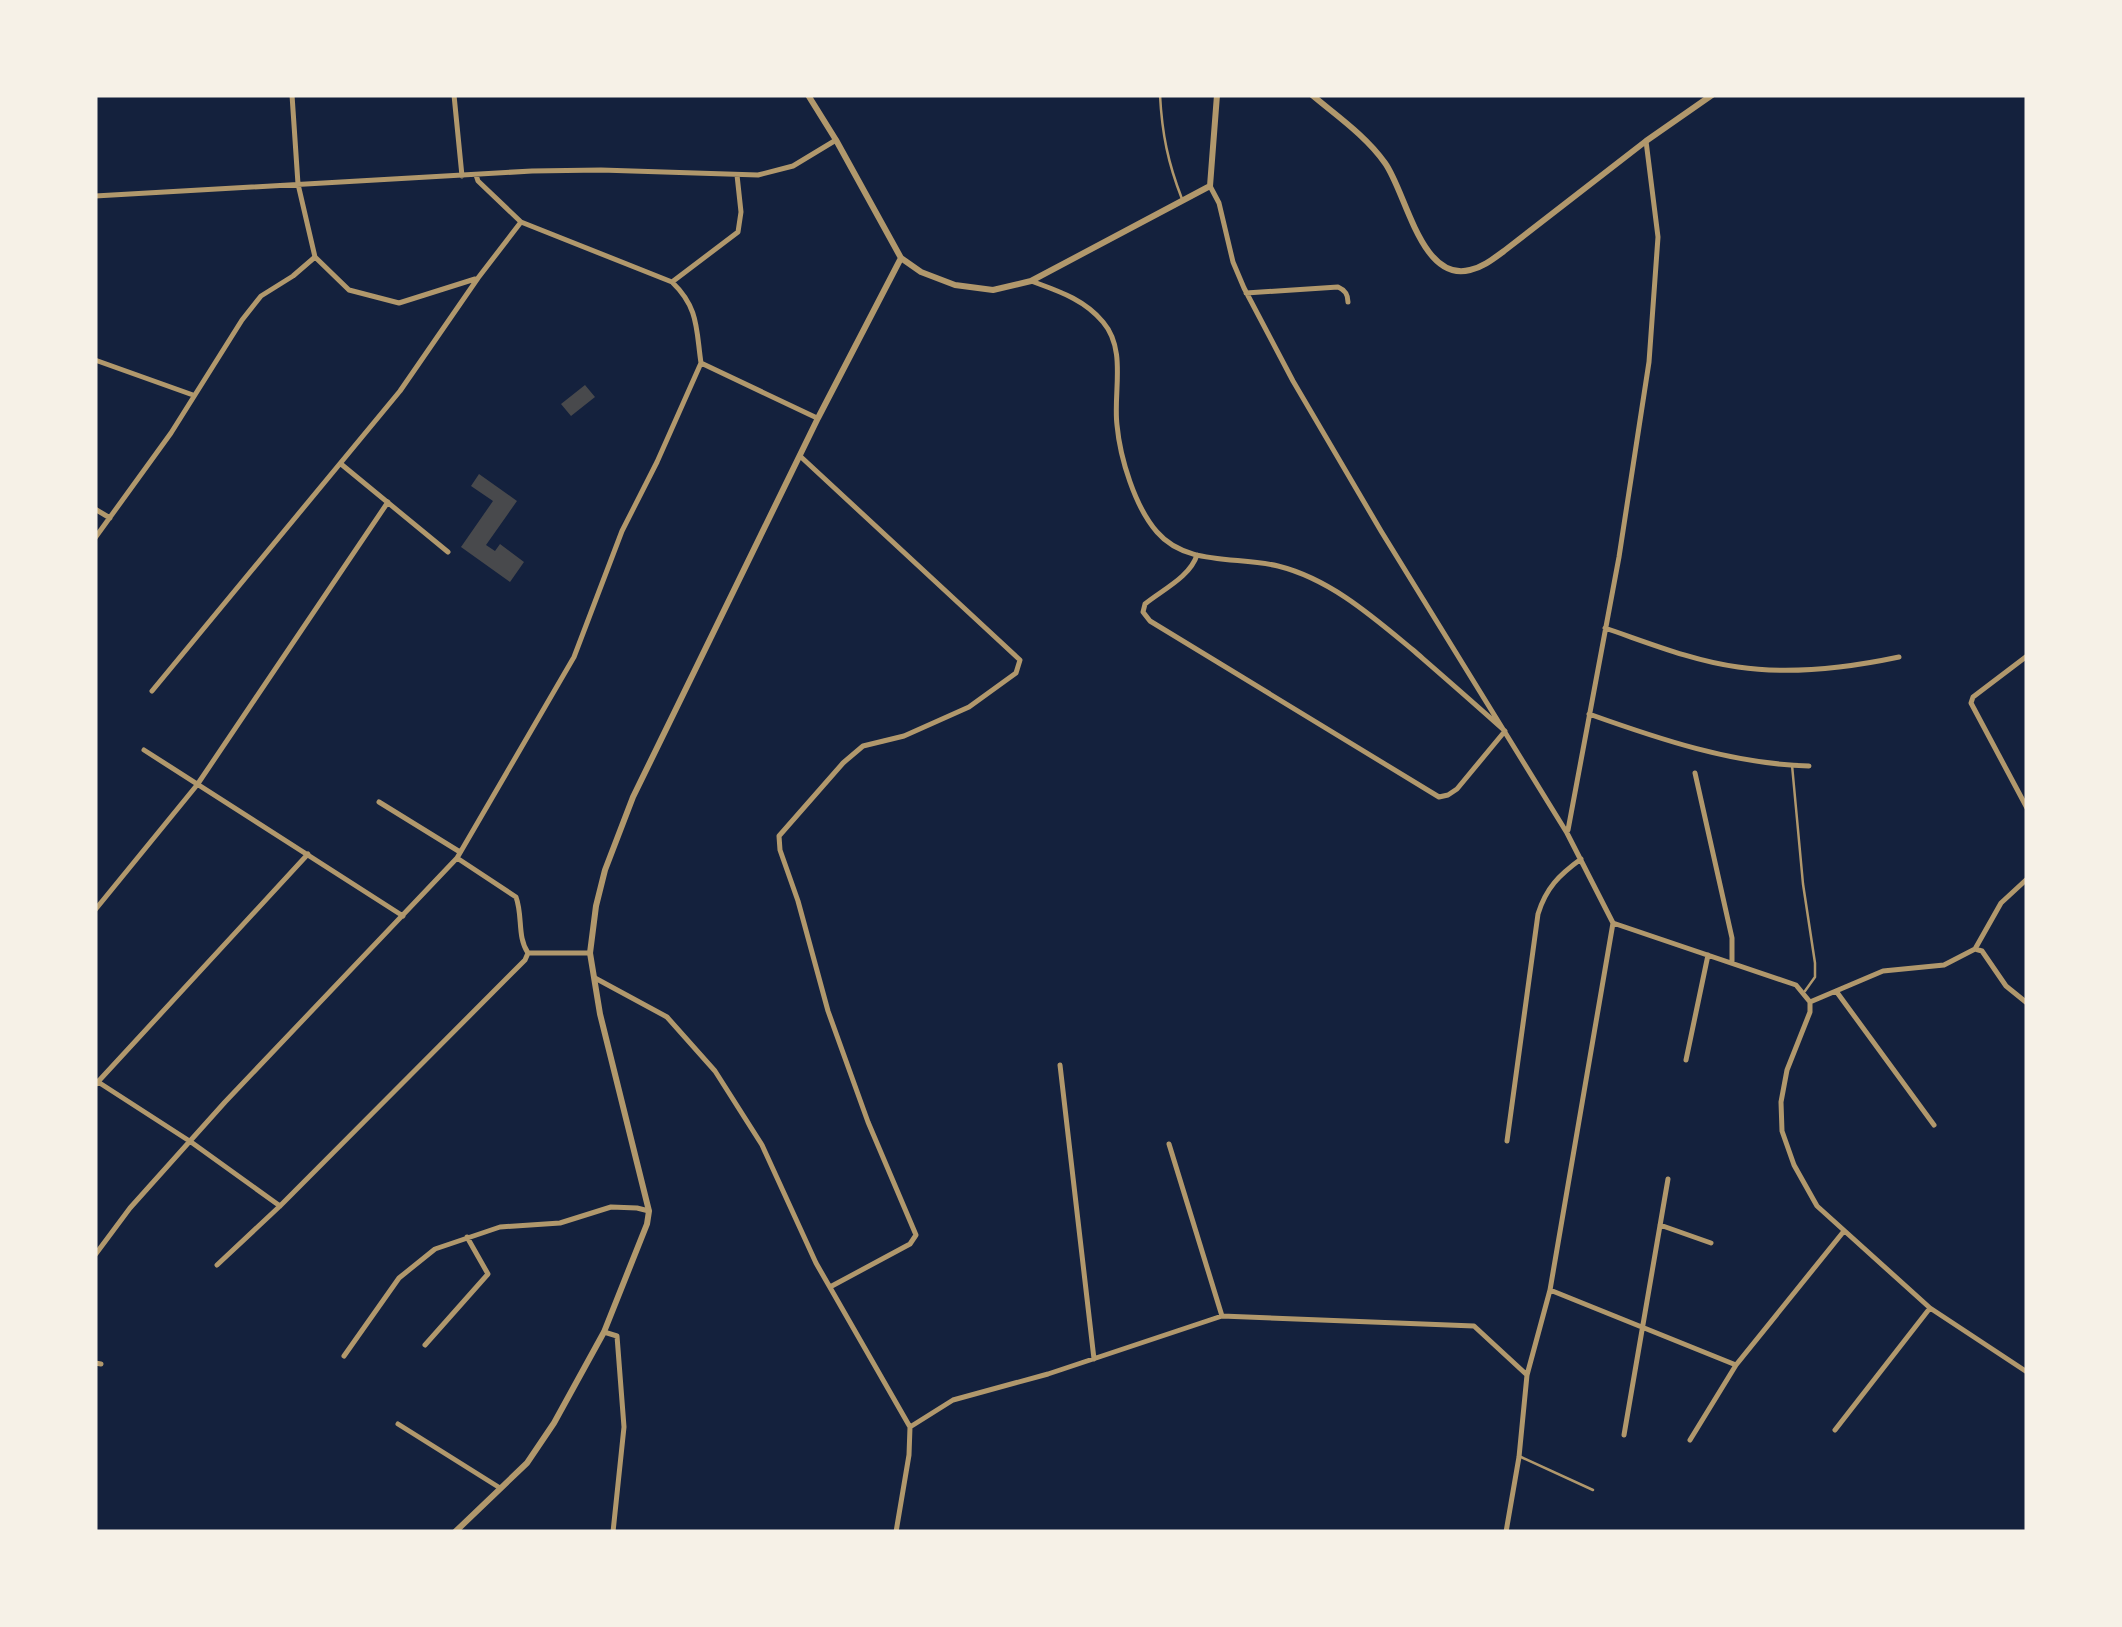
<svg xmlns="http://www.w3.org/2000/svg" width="2122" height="1627" viewBox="0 0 2122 1627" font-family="'DM Sans',sans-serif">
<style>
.building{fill:#48494c}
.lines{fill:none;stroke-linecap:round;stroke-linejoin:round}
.service{stroke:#b1986c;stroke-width:2.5}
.minor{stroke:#b1986c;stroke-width:5}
.tertiary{stroke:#b1986c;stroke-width:6}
</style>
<rect width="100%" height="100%" fill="#14213d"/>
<path class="building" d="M 585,385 L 595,397 L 571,416 L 561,404 Z
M 479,474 L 517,501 L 486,545 L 495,551 L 500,544 L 524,562 L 510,582 L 461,547 L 493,501 L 471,486 Z"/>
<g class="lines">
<path class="service" d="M 1160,95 C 1162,134 1168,163 1182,199
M 1792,765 L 1803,884 L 1815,963 L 1815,977 L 1805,991
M 1521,1457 L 1593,1490"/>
<path class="minor" d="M 454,95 L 462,176
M 476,175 L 478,181 L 521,222 L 672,282 C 699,308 696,329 701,363 L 817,418
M 1210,186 L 1219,203 L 1233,262 L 1244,288 L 1293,381 L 1381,531 L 1567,833 L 1613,923 L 1550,1290 L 1527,1375 L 1519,1457 L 1506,1532
M 95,196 L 532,171 L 601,170 L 758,175 L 793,166 L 836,140
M 315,257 L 349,290 L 399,303 L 475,279
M 1031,281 C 1058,291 1084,299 1103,322 C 1127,350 1113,392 1117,425 C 1120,458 1135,507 1157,532 C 1186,566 1237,556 1278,566 C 1330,579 1372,616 1413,650 C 1444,677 1474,703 1505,731 L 1457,789 L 1448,795 L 1439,797 L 1150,621 L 1143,612 L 1145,604 C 1162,590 1190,577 1197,555
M 672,282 L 738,232 L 741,212 L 737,175
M 1246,293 L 1338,287 C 1345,290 1348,294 1348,302
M 95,360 L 193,395
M 800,456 L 1020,660 L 1016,673 L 969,707 L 904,736 L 863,746 L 843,763 L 779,836 L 780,850 L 798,901 L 828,1011 L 868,1122 L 916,1235 L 910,1244 L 830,1287
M 341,464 L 448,552
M 95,509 L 110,518
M 95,538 L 171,433 L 242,320 L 261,296 L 293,276 L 315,257 L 298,184 L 292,95
M 1605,628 C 1649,643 1693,661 1738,667 C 1791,675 1847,668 1899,657
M 2027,656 L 1973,697 L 1971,703 L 2027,808
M 152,691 L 400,391 L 478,278 L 521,222
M 1589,714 C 1659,739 1733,764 1809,766
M 144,750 L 403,916
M 1695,773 L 1732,938 L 1732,962
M 379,802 L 460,852
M 1568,830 L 1619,557 L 1649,362 L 1658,237 L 1646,141
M 457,858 L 516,897 C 523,916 517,937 528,953 L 590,953
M 95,910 L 197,785 L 388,502
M 1613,923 L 1796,985 L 1810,1002
M 1975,949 L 1982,951 L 2006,986 L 2027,1003
M 595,978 L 667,1017 L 715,1071 L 762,1145 L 816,1263 L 910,1427 L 909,1455 L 896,1532
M 1836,991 L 1934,1125
M 1810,1002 L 1810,1012 L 1787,1070 L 1781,1102 L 1782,1131 L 1794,1165 L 1817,1206 L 1930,1308 L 2027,1372
M 1810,1002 L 1883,971 L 1944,965 L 1975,949 L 2001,903 L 2027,879
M 1686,1060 L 1708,955
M 1060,1065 L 1094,1359
M 95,1080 L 191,1142 L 280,1206
M 95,1085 L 308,854
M 1507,1141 L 1538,914 C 1546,888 1559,875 1581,859
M 1169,1144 L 1222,1316
M 1660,1225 L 1711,1243
M 95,1255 L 130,1208 L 225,1102 L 457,858 L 574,657 L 622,531 L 657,462 L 701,363
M 217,1265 L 280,1206 L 525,960 L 528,953
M 1550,1290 L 1736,1365
M 604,1332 L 617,1336 L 624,1427 L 613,1532
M 425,1345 L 488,1274 L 467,1237
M 344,1356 L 399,1278 L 435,1249 L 500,1227 L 560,1223 L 611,1207 L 637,1208 L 649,1211
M 95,1363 L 101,1364
M 398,1424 L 500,1488
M 910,1427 L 953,1400 L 1048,1374 L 1222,1316 L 1474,1326 L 1527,1375
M 1835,1430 L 1930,1308
M 1624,1435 L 1668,1179
M 1690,1440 L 1736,1365 L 1844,1231"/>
<path class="tertiary" d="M 808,95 L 836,140 L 901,258 L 921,272 L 955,285 L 993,290 L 1031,281 L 1210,186 L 1217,95
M 1312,95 C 1337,116 1366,136 1385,163 C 1406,192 1421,283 1470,270 C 1483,267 1493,259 1504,251 L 1646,141 L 1712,95
M 455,1532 L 527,1463 L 554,1423 L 604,1332 L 647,1224 L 649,1211 L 600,1014 L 590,953 L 596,906 L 605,870 L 633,797 L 818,418 L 901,258"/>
</g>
<rect width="2122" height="1627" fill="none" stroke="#f6f1e7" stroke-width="195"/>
</svg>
